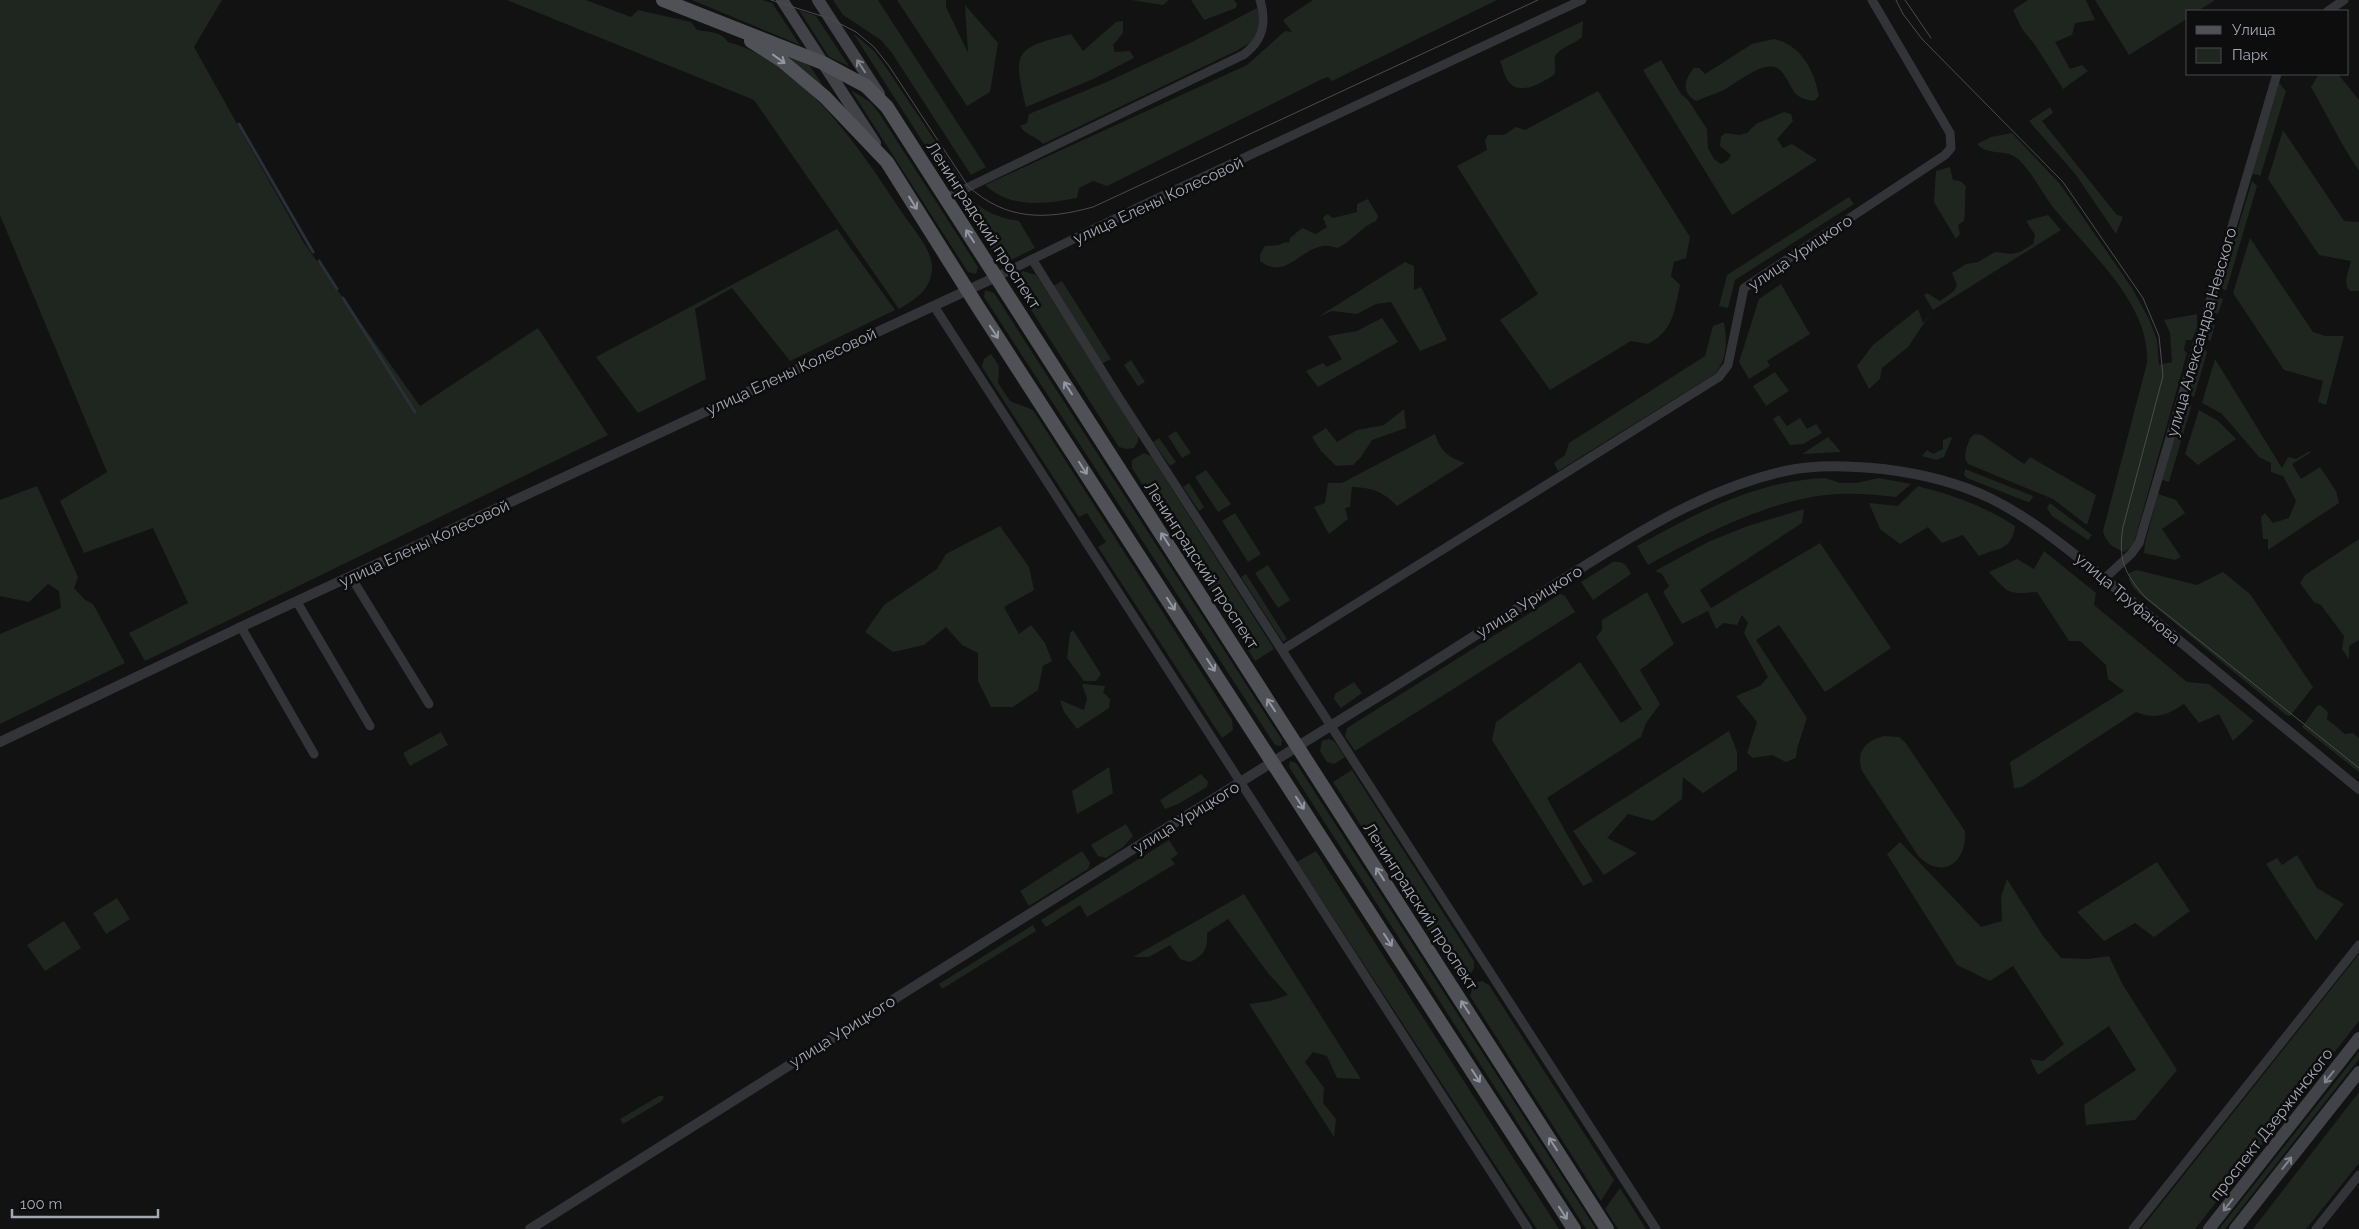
<svg xmlns="http://www.w3.org/2000/svg" width="2359" height="1229" viewBox="0 0 2359 1229" font-family="Raleway,sans-serif">
<style>
.green{fill:#1e261f}
.lines{fill:none;stroke-linecap:round;stroke-linejoin:round}
.stream{stroke:#293037;stroke-width:3}
.minor{stroke:#333438;stroke-width:9}
.tertiary{stroke:#333438;stroke-width:10}
.secondary{stroke:#414348;stroke-width:12}
.primary{stroke:#4f5157;stroke-width:14}
.tram{stroke:#4a4c51;stroke-width:1}
.oneway{stroke:#9397a1}
.oneway2{stroke:#81858e}
.labels{text-anchor:middle;stroke-width:5;stroke-linejoin:round;paint-order:stroke}
.street-label{font-size:16px;fill:#a4a8b4;stroke:#0d0d0e}
</style>
<rect width="100%" height="100%" fill="#121213"/>
<path class="green" d="M 0,0 L 222,0 L 194,47 L 304,243 L 420,406 L 538,328 L 608,435 L 145,661 L 129,633 L 188,603 L 153,528 L 84,553 L 60,501 L 107,472 L 0,215 Z
M 507,0 L 586,0 L 631,17 L 638,10 L 691,22 L 697,30 C 708,32 721,31 728,42 C 803,62 860,149 901,211 C 912,228 931,247 932,267 C 932,290 915,299 899,309 L 754,100 Z
M 692,0 L 762,0 L 772,3 L 800,45 Z
M 833,0 L 878,0 L 986,167 L 971,175 L 892,53 L 881,40 L 843,15 Z
M 897,0 L 946,0 L 946,7 L 968,53 L 965,5 L 998,43 L 990,92 L 967,106 Z
M 1131,0 L 1169,0 L 1163,5 Z
M 1191,0 L 1234,0 L 1237,4 L 1236,8 L 1204,20 Z
M 1313,0 L 1497,0 L 1332,81 L 1328,77 L 1320,80 L 1107,186 L 1093,181 L 1079,188 L 1077,198 C 1046,204 1011,209 985,185 L 1247,65 L 1285,31 L 1292,32 L 1283,20 Z
M 2028,0 L 2086,0 L 2095,20 L 2075,23 L 2072,35 L 2055,42 L 2070,69 L 2082,65 L 2088,71 L 2063,89 L 2035,45 L 2022,29 L 2013,10 Z
M 2095,0 L 2215,0 L 2198,11 L 2188,11 L 2188,18 L 2129,55 Z
M 1257,8 C 1261,17 1258,33 1252,41 C 1249,44 1242,47 1238,50 L 1043,144 C 1037,137 1024,134 1020,126 L 1027,123 L 1029,114 L 1109,81 L 1192,42 Z
M 799,10 L 816,16 L 849,66 L 829,57 Z
M 1123,21 L 1123,33 L 1113,45 L 1115,52 L 1130,51 L 1134,58 L 1093,79 L 1026,107 C 1012,51 1015,48 1071,34 L 1083,51 L 1116,22 Z
M 1583,21 L 1582,37 C 1575,44 1558,48 1555,57 C 1554,62 1556,68 1555,74 C 1545,81 1520,97 1509,82 C 1504,77 1503,67 1500,61 Z
M 853,33 L 874,51 L 885,66 L 962,181 L 956,183 L 946,178 Z
M 1774,39 C 1801,45 1814,70 1819,96 L 1814,101 C 1791,98 1794,88 1782,72 C 1769,55 1737,83 1724,90 C 1715,94 1705,97 1696,101 C 1681,92 1684,80 1694,68 L 1699,68 L 1705,74 L 1752,44 Z
M 780,50 L 810,66 L 825,89 Z
M 1661,60 L 1681,94 L 1688,100 L 1707,129 L 1708,148 L 1714,159 L 1721,164 L 1728,160 L 1731,155 L 1720,146 L 1721,137 L 1725,133 L 1739,135 L 1747,133 L 1756,124 L 1784,112 L 1791,114 L 1793,121 L 1777,139 L 1783,148 L 1792,144 L 1817,160 L 1732,215 L 1643,70 Z
M 2319,74 L 2338,74 L 2359,100 L 2359,171 C 2341,144 2327,115 2311,87 Z
M 2279,83 L 2286,91 L 2260,177 L 2259,175 L 2252,174 Z
M 851,90 L 870,102 L 879,113 L 978,267 L 976,274 L 968,272 Z
M 1598,91 L 1690,237 L 1686,258 L 1674,262 L 1671,276 L 1680,285 C 1674,311 1674,330 1648,344 L 1631,341 L 1550,390 L 1500,320 L 1538,294 L 1457,166 L 1487,150 L 1485,140 L 1488,135 L 1504,135 L 1516,127 L 1525,130 Z
M 2050,107 L 2053,113 L 2042,121 L 2116,214 L 2123,217 L 2116,234 L 2076,175 L 2029,121 Z
M 2283,130 L 2344,221 L 2359,222 L 2359,291 L 2350,291 C 2342,283 2349,271 2351,261 L 2319,255 L 2268,179 Z
M 2012,133 L 2060,184 L 2132,288 L 2149,319 L 2157,340 L 2159,365 L 2172,362 L 2170,333 L 2164,320 L 2197,314 L 2197,328 L 2192,340 L 2186,340 L 2184,350 L 2187,353 L 2134,543 L 2125,552 C 2113,548 2106,543 2103,531 L 2147,363 C 2150,304 2091,254 2057,212 C 2043,196 2034,174 2018,159 C 2006,148 1989,157 1977,144 L 1991,137 Z
M 1950,167 L 1953,180 L 1960,181 L 1966,186 C 1964,198 1966,210 1964,221 L 1958,225 L 1960,234 L 1956,239 L 1934,202 L 1936,171 Z
M 2252,181 L 2257,186 L 2226,291 L 2220,287 Z
M 968,197 C 984,211 997,218 1019,221 L 1035,248 L 1005,263 L 999,261 L 961,201 Z
M 1849,197 L 1854,204 L 1735,280 L 1728,308 L 1719,306 L 1727,275 Z
M 1368,199 L 1378,216 L 1376,221 C 1362,226 1352,241 1338,248 C 1333,247 1327,245 1322,246 C 1298,251 1285,280 1260,261 L 1260,254 L 1265,246 L 1279,245 L 1286,242 L 1289,243 L 1290,238 L 1302,228 L 1316,234 L 1327,227 L 1323,218 L 1327,214 L 1333,218 L 1357,212 L 1357,204 Z
M 2048,215 L 2061,230 L 1933,310 L 1908,347 L 1882,368 L 1880,379 L 1869,389 L 1857,366 L 1873,345 L 1918,309 L 1923,323 L 1933,310 L 1924,295 L 1927,293 L 1940,301 L 1954,291 L 1957,285 L 1952,273 L 1966,264 L 1978,262 L 1995,252 L 2012,254 L 2020,252 L 2033,244 L 2035,235 L 2026,221 Z
M 837,229 L 895,310 L 790,361 L 732,288 L 695,309 L 706,379 L 638,413 L 596,357 Z
M 2250,238 L 2313,332 L 2325,336 L 2344,336 L 2326,405 L 2318,402 L 2323,381 L 2284,370 L 2233,293 Z
M 1405,262 L 1414,266 L 1414,290 L 1421,287 L 1447,340 L 1420,351 L 1391,302 L 1376,304 L 1357,314 L 1332,311 L 1318,317 Z
M 1023,271 L 1036,275 L 1138,435 L 1138,442 L 1134,448 L 1126,449 L 1119,447 L 1015,285 L 1018,275 Z
M 1062,281 L 1111,359 L 1101,364 L 1053,286 Z
M 1781,284 L 1810,334 L 1767,361 L 1770,366 L 1749,379 L 1739,362 L 1759,299 Z
M 985,290 L 994,293 L 1282,740 L 1281,746 L 1275,745 L 984,297 Z
M 2216,297 L 2223,299 L 2218,314 L 2211,312 Z
M 1382,318 L 1398,342 L 1318,387 L 1306,371 L 1323,363 L 1327,367 L 1342,359 L 1328,336 L 1357,331 Z
M 1724,322 C 1727,341 1728,358 1715,374 L 1558,471 L 1554,463 L 1565,455 L 1569,443 L 1705,356 L 1713,326 Z
M 2207,323 L 2215,325 L 2210,342 L 2204,332 Z
M 2201,343 L 2207,352 L 2194,397 L 2185,395 Z
M 991,354 L 999,366 L 998,383 L 1010,401 L 1033,410 L 1232,720 L 1233,730 L 1222,738 L 1098,547 L 1106,542 L 1087,513 L 1079,517 L 982,367 L 984,359 Z
M 2215,359 L 2282,468 L 2288,457 L 2296,459 L 2310,451 L 2310,453 L 2292,464 L 2301,479 L 2320,467 L 2336,491 L 2339,503 L 2268,550 L 2268,539 L 2263,539 L 2261,517 L 2265,513 L 2273,523 L 2289,518 L 2296,501 L 2283,476 L 2271,472 L 2271,463 L 2259,457 L 2222,414 L 2202,403 Z
M 1131,360 L 1145,382 L 1138,386 L 1124,365 Z
M 1775,372 L 1789,391 L 1766,406 L 1753,386 Z
M 2183,402 L 2192,404 L 2169,482 L 2160,479 Z
M 1404,409 L 1406,428 L 1372,440 L 1361,457 L 1353,465 L 1336,466 L 1321,451 L 1312,437 L 1326,428 L 1337,442 L 1357,430 L 1384,425 Z
M 2199,410 L 2218,421 L 2236,439 L 2198,465 L 2185,454 Z
M 1779,415 L 1787,426 L 1800,418 L 1807,429 L 1816,424 L 1822,433 L 1803,444 L 1790,445 L 1773,419 Z
M 1176,431 L 1191,453 L 1182,458 L 1168,436 Z
M 1435,434 C 1441,452 1448,457 1465,463 L 1397,506 C 1383,491 1372,488 1352,487 L 1350,507 L 1345,508 L 1348,519 L 1329,534 L 1314,507 L 1325,503 L 1328,483 L 1342,483 Z
M 1975,434 L 1982,435 L 2024,464 L 2030,457 L 2096,495 L 2087,525 L 2053,499 L 1968,464 C 1962,456 1967,447 1970,438 Z
M 1828,437 L 1841,452 L 1802,454 Z
M 1950,437 L 1952,438 L 1944,457 L 1936,460 L 1922,456 L 1927,450 L 1933,454 L 1943,449 L 1943,440 Z
M 1159,438 L 1176,462 L 1170,466 L 1153,442 Z
M 1144,453 L 1151,456 L 1274,649 L 1255,661 L 1132,468 L 1132,460 Z
M 1965,469 L 2033,496 L 2030,502 L 2025,501 L 1967,478 L 1964,475 Z
M 1206,470 L 1231,504 L 1218,512 L 1195,477 Z
M 1825,478 L 1840,483 L 1856,483 L 1879,478 L 1911,484 L 1896,497 C 1877,495 1858,493 1838,494 C 1775,497 1703,534 1648,565 L 1637,546 C 1696,513 1756,481 1825,478 Z
M 1189,483 L 1204,507 L 1199,511 L 1183,487 Z
M 37,486 L 78,577 L 74,588 L 85,600 L 93,604 L 125,663 L 0,724 L 0,634 L 61,608 L 59,591 L 48,584 L 29,602 L 0,596 L 0,500 Z
M 1918,486 C 1953,495 1984,506 2015,526 C 2011,552 1998,547 1979,556 L 1963,535 L 1942,543 L 1928,527 L 1900,544 L 1880,529 L 1869,503 L 1898,506 Z
M 2158,494 L 2176,500 L 2185,513 L 2162,529 L 2181,557 L 2175,560 L 2144,553 L 2145,543 Z
M 2050,503 L 2092,535 L 2088,540 L 2052,516 L 2047,508 Z
M 1804,509 L 1802,523 L 1700,590 L 1711,608 L 1820,543 L 1891,648 L 1825,692 L 1779,625 L 1756,640 L 1807,718 L 1797,749 L 1796,758 L 1786,762 L 1772,755 L 1753,758 L 1747,753 L 1757,722 L 1736,696 L 1760,686 L 1768,677 L 1744,633 L 1748,623 L 1742,615 L 1737,625 L 1724,623 L 1716,629 L 1708,611 L 1682,624 L 1663,592 L 1669,586 L 1662,574 L 1655,571 L 1710,541 L 1748,526 Z
M 1235,513 L 1261,554 L 1248,562 L 1222,521 Z
M 1000,526 L 1029,567 L 1034,590 L 1004,607 L 1019,634 L 1031,625 L 1045,643 L 1052,661 L 1043,666 L 1038,690 L 1013,707 L 991,707 L 978,681 L 978,653 L 962,645 L 946,627 L 924,645 L 893,652 L 865,632 L 884,605 L 937,569 L 946,554 Z
M 2359,539 L 2359,640 L 2349,646 L 2349,659 L 2342,649 L 2344,636 L 2321,605 L 2314,602 L 2300,583 L 2305,575 Z
M 2044,551 L 2096,593 L 2094,605 L 2187,682 L 2209,684 L 2254,721 L 2233,741 L 2219,714 L 2199,723 L 2184,704 C 2167,715 2156,720 2136,712 L 2022,787 L 2014,788 L 2010,762 L 2124,691 L 2108,679 L 2106,665 L 2080,641 L 2069,641 L 2037,592 C 2008,595 2008,593 1989,572 L 2017,559 L 2034,569 Z
M 1613,562 C 1624,561 1626,565 1631,574 L 1593,600 L 1581,582 Z
M 1268,565 L 1290,600 L 1278,608 L 1255,573 Z
M 2137,570 L 2197,585 L 2223,572 L 2250,594 L 2313,687 L 2290,716 L 2286,715 L 2148,601 C 2139,593 2127,585 2129,573 Z
M 1246,574 L 1287,639 L 1283,642 L 1241,577 Z
M 1647,592 L 1674,644 L 1640,670 L 1660,704 L 1646,723 L 1641,737 L 1547,798 L 1593,881 L 1583,886 L 1492,740 L 1496,722 L 1580,662 L 1621,723 L 1642,709 L 1596,637 L 1602,630 L 1602,620 Z
M 1560,594 L 1565,596 L 1575,612 L 1355,751 L 1345,736 L 1347,728 Z
M 1073,630 L 1101,674 L 1096,681 L 1084,681 L 1067,658 L 1070,633 Z
M 1354,682 L 1362,693 L 1341,708 L 1334,699 L 1335,694 Z
M 1084,684 L 1105,686 L 1103,692 L 1110,699 L 1109,708 L 1077,729 L 1064,712 L 1060,700 L 1084,710 L 1087,698 L 1082,685 Z
M 2320,705 L 2328,712 L 2327,719 L 2345,734 L 2353,733 L 2359,738 L 2359,772 L 2302,727 L 2317,706 Z
M 1729,731 L 1737,752 L 1737,770 L 1703,793 L 1683,777 L 1682,799 L 1653,821 L 1628,814 L 1607,838 L 1637,853 L 1604,875 L 1573,831 Z
M 441,732 L 448,745 L 410,766 L 403,753 Z
M 1884,736 L 1899,737 L 1905,742 L 1965,831 C 1967,862 1944,880 1919,857 L 1862,771 C 1855,752 1866,740 1884,736 Z
M 1329,739 L 1334,741 L 1345,757 L 1334,764 L 1327,762 L 1320,751 L 1322,741 Z
M 1290,761 L 1296,763 L 1596,1229 L 1586,1229 L 1289,767 Z
M 1109,767 L 1113,793 L 1077,814 L 1072,791 Z
M 1352,770 L 1474,961 L 1474,968 L 1470,975 L 1456,974 L 1333,782 Z
M 1201,774 L 1208,782 L 1207,787 L 1178,804 L 1165,809 L 1160,800 Z
M 1126,824 L 1133,836 L 1123,847 L 1106,858 L 1098,856 L 1091,845 Z
M 1169,840 L 1178,854 L 1171,859 L 1175,864 L 1087,917 L 1080,905 L 1046,927 L 1041,920 Z
M 1900,842 L 1981,927 L 2002,921 L 2001,897 L 2007,879 L 2043,936 L 2061,958 L 2088,959 L 2109,956 L 2123,985 L 2177,1070 L 2135,1120 L 2086,1125 L 2084,1105 L 2136,1070 L 2109,1026 L 2038,1075 L 2030,1059 L 2043,1061 L 2064,1044 L 2013,966 L 1990,981 L 1957,965 L 1887,854 Z
M 1082,851 L 1090,863 L 1088,869 L 1029,906 L 1020,891 Z
M 1316,851 L 1559,1229 L 1537,1229 L 1297,862 Z
M 2297,855 L 2317,888 L 2344,904 L 2316,941 L 2266,864 L 2277,858 L 2282,865 Z
M 2157,862 L 2190,911 L 2154,937 L 2135,923 L 2104,941 L 2077,912 Z
M 1244,894 L 1361,1079 L 1337,1078 L 1327,1056 L 1313,1052 L 1305,1062 L 1324,1088 L 1323,1103 L 1336,1119 L 1334,1137 L 1249,1004 L 1270,1001 L 1288,995 L 1268,973 L 1228,919 L 1207,933 C 1208,950 1204,955 1190,962 L 1180,959 L 1170,945 L 1149,957 L 1133,957 Z
M 117,898 L 130,919 L 106,934 L 93,913 Z
M 64,921 L 81,948 L 45,971 L 27,945 Z
M 1033,925 L 1036,931 L 942,989 L 939,984 Z
M 2359,954 L 2359,1021 L 2195,1229 L 2141,1229 Z
M 1482,981 L 1489,985 L 1614,1180 L 1601,1201 L 1470,996 L 1474,983 Z
M 2359,1052 L 2359,1059 L 2225,1229 L 2219,1229 Z
M 2359,1092 L 2359,1163 L 2306,1229 L 2253,1229 Z
M 659,1096 L 664,1096 L 662,1101 L 623,1124 L 620,1119 Z
M 1620,1188 L 1646,1229 L 1618,1229 L 1605,1209 Z"/>
<g class="lines">
<path class="stream" d="M 239,124 L 313,252
M 319,261 L 337,289
M 343,298 L 415,412"/>
<path class="minor" d="M 2328,11 L 2344,0
M 946,198 L 1243,55 C 1263,41 1267,23 1260,0
M 1032,259 L 1119,398 L 1656,1229
M 996,277 L 1143,205 L 1582,0
M 934,306 L 1528,1229
M 351,577 L 429,704
M 2104,579 L 2131,554 L 2139,543 L 2277,74
M 297,602 L 370,726
M 241,627 L 314,754
M 1282,650 L 1719,377 L 1728,365 L 1744,288 L 1945,155 L 1951,148 L 1950,133 L 1872,0
M 2133,1229 L 2359,945
M 2316,1229 L 2359,1175"/>
<path class="tertiary" d="M 0,742 L 241,627 L 996,277
M 530,1229 C 817,1048 1103,866 1392,688 C 1448,653 1504,617 1559,582 C 1629,538 1703,489 1785,471 C 1816,464 1851,466 1883,469 C 1973,480 2014,506 2084,562 L 2359,789"/>
<path class="secondary" d="M 782,0 L 875,143
M 818,0 L 879,94
M 2209,1229 L 2359,1038
M 2235,1229 L 2359,1072"/>
<path class="primary" d="M 663,0 L 823,63 L 866,86 L 887,107 L 1607,1229
M 751,41 L 781,60 L 825,97 L 887,162 L 978,307 L 1574,1229"/>
<path class="tram" d="M 771,0 L 831,19 L 856,32 L 874,47 L 889,66 L 968,186 C 1006,221 1046,220 1093,207 L 1538,0
M 1896,0 L 1903,14 L 1922,39 L 2063,182 L 2143,298 L 2159,336 L 2163,376 L 2123,527 C 2118,559 2124,573 2145,597 L 2359,768
M 1905,0 L 1931,38"/>
</g>
<defs><path id="oneway-shaft" d="M-6 0H5M1.5-3L5.5 0L1.5 3" fill="none" stroke-width="1.6" stroke-linecap="round" stroke-linejoin="round" transform="scale(1.25)"/></defs>
<g class="oneway">
<use href="#oneway-shaft" transform="translate(779 59) rotate(36)"/>
<use href="#oneway-shaft" transform="translate(913 203) rotate(58)"/>
<use href="#oneway-shaft" transform="translate(970 236) rotate(-123)"/>
<use href="#oneway-shaft" transform="translate(994 332) rotate(56)"/>
<use href="#oneway-shaft" transform="translate(1068 388) rotate(-123)"/>
<use href="#oneway-shaft" transform="translate(1083 468) rotate(57)"/>
<use href="#oneway-shaft" transform="translate(1165 539) rotate(-123)"/>
<use href="#oneway-shaft" transform="translate(1171 604) rotate(57)"/>
<use href="#oneway-shaft" transform="translate(1211 665) rotate(57)"/>
<use href="#oneway-shaft" transform="translate(1271 705) rotate(-123)"/>
<use href="#oneway-shaft" transform="translate(1300 803) rotate(57)"/>
<use href="#oneway-shaft" transform="translate(1380 874) rotate(-123)"/>
<use href="#oneway-shaft" transform="translate(1388 940) rotate(57)"/>
<use href="#oneway-shaft" transform="translate(1465 1007) rotate(-123)"/>
<use href="#oneway-shaft" transform="translate(1476 1076) rotate(57)"/>
<use href="#oneway-shaft" transform="translate(1553 1144) rotate(-123)"/>
<use href="#oneway-shaft" transform="translate(1563 1213) rotate(57)"/>
</g>
<g class="oneway2">
<use href="#oneway-shaft" transform="translate(861 66) rotate(-123)"/>
<use href="#oneway-shaft" transform="translate(2329 1077) rotate(128)"/>
<use href="#oneway-shaft" transform="translate(2287 1163) rotate(-52)"/>
<use href="#oneway-shaft" transform="translate(2228 1205) rotate(128)"/>
</g>
<g class="labels">
<g class="street-label">
<text transform="translate(1158 200) rotate(-25)" y="6">улица Елены Колесовой</text>
<text transform="translate(984 225) rotate(57)" y="6">Ленинградский проспект</text>
<text transform="translate(1800 252) rotate(-34)" y="6">улица Урицкого</text>
<text transform="translate(2201 332) rotate(-74)" y="6">улица Александра Невского</text>
<text transform="translate(791 371) rotate(-25)" y="6">улица Елены Колесовой</text>
<text transform="translate(424 543) rotate(-25)" y="6">улица Елены Колесовой</text>
<text transform="translate(1202 565) rotate(57)" y="6">Ленинградский проспект</text>
<text transform="translate(2128 598) rotate(40)" y="6">улица Труфанова</text>
<text transform="translate(1529 601) rotate(-32)" y="6">улица Урицкого</text>
<text transform="translate(1186 817) rotate(-32)" y="6">улица Урицкого</text>
<text transform="translate(1421 906) rotate(57)" y="6">Ленинградский проспект</text>
<text transform="translate(842 1031) rotate(-32)" y="6">улица Урицкого</text>
<text transform="translate(2271 1124) rotate(-52)" y="6">проспект Дзержинского</text>
</g>
</g>
<rect x="2186" y="10" width="162" height="65" fill="#0d0d0e" stroke="#494b50"/>
<rect x="2196" y="26" width="25" height="8" fill="#4f5157" stroke="#494b50"/>
<text x="2232" y="35" font-size="15" fill="#a4a8b4">Улица</text>
<rect x="2196" y="48" width="25" height="15" fill="#1e261f" stroke="#494b50"/>
<text x="2232" y="60" font-size="15" fill="#a4a8b4">Парк</text>
<path d="M12 1209v8h146v-8" fill="none" stroke="#a4a8b4" stroke-width="2.5"/>
<text x="20" y="1209" font-size="15" fill="#a4a8b4" stroke="#0d0d0e" stroke-width="4" paint-order="stroke">100 m</text>
</svg>
